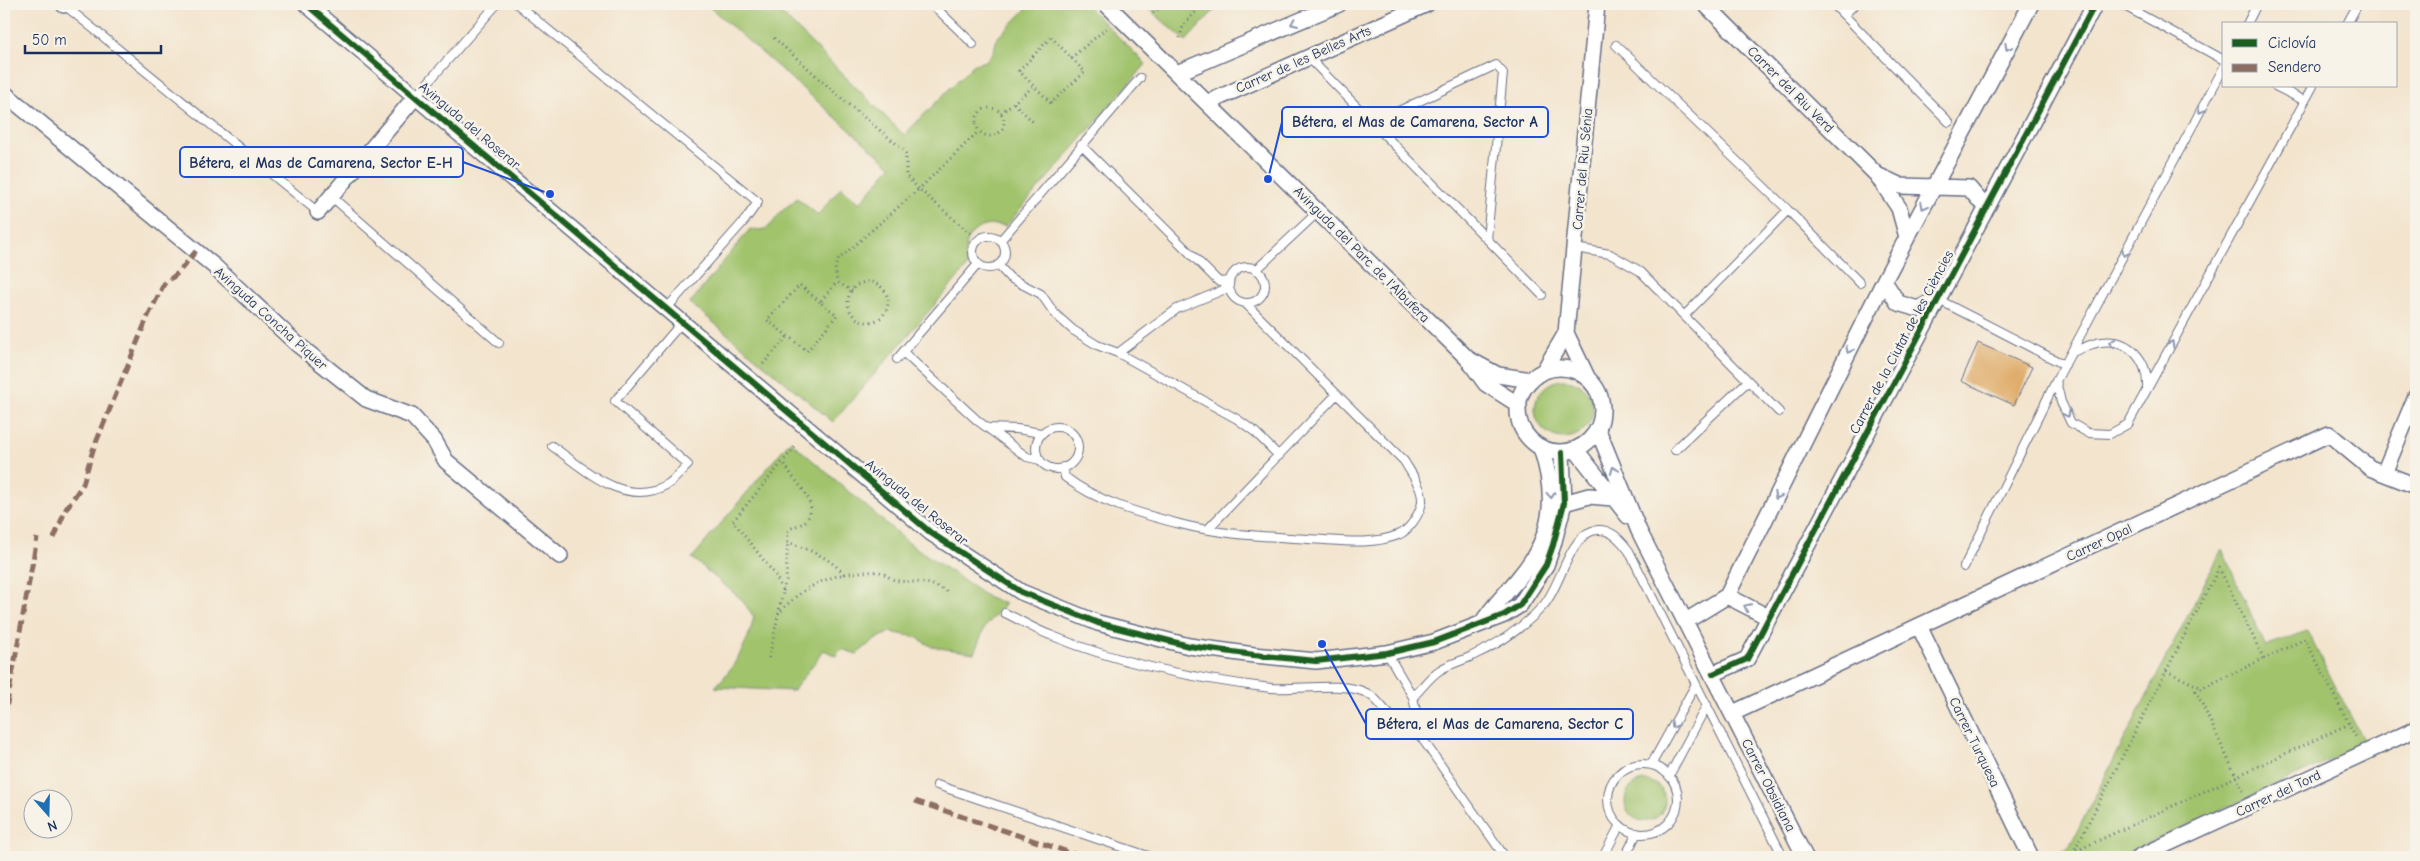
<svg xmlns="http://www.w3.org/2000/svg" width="2420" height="861" viewBox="0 0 2420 861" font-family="'Comic Neue',sans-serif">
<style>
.green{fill:#a0c36c;stroke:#5e7965}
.building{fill:#dfad6c}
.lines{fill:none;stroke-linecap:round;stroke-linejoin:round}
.lane-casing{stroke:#676e85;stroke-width:10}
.street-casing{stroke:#676e85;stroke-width:18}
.path{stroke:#676e85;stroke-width:3;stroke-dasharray:1 4;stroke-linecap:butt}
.lane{stroke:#fff;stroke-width:8}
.street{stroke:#fff;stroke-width:15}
.quiet{stroke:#8d6e63;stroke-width:5;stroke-dasharray:10 5;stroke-linecap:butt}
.cycleway-casing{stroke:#f7f3e8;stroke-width:9}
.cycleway{stroke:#1b5e20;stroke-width:6}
.oneway{stroke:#8d97ae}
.labels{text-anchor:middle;stroke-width:5;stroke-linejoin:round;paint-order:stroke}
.street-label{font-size:14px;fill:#1b2f5e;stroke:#f7f3e8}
.leader{fill:none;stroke:#1d4ed8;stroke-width:2}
.callout-dot{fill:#1d4ed8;stroke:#f7f3e8;stroke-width:2}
.callout{fill:#f7f3e8;stroke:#1d4ed8;stroke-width:2}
.callout-label{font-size:15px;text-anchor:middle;font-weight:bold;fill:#1b2f5e}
</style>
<rect width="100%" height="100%" fill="#f7f3e8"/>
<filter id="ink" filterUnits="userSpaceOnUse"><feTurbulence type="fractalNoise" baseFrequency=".02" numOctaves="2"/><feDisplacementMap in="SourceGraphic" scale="10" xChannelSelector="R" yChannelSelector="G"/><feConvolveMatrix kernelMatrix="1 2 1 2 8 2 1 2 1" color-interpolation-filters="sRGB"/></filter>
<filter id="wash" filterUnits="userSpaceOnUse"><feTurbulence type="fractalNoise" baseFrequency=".0096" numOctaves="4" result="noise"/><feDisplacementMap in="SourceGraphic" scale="20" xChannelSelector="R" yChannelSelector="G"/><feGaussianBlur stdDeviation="1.12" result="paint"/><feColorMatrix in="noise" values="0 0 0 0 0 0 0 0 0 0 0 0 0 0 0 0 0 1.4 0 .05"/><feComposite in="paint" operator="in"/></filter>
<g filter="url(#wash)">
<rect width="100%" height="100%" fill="#f3e4cd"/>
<path class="green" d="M 706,4 L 772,4 L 904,135 L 974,64 L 986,61 L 994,50 L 997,38 L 1031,4 L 1085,4 L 1146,64 L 1006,226 C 977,221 959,235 968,266 L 833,422 L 690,303 L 750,229 C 773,233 771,221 785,208 C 789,205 793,202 797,198 L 818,215 L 841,187 L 860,203 L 891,166 Z
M 1143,4 L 1220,4 L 1186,41 Z
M1535 409a29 29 0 1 1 58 0a29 29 0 1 1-58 0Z
M 790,441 L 909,543 L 989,598 L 1005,604 L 985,627 L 974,653 L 932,647 L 916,637 L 890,632 L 873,641 L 857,654 L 841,649 L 836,656 L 824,650 L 793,691 L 715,687 C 734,668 748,644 754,617 L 741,599 L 692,558 Z
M 2222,549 L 2265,646 L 2307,631 L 2365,744 L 2119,857 L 2050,857 L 2069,847 Z
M1625 801a20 20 0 1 1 40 0a20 20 0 1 1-40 0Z"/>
<g id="blocks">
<path class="building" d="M 1978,343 L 2032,367 L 2014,405 L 1961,381 Z"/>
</g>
</g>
<g filter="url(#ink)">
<use href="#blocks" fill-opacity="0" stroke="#676e85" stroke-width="1"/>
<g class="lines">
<defs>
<path id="lane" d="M 63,4 L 318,212
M 517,4 L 758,202 L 745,220 L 667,308
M 932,4 L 973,44
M 1833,4 L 1949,122
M 2121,4 L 2224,60
M 1844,15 L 1855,4
M 2247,24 L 2257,4
M 2347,24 L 2358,4
M 1616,45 L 1788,210 L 1860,283
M 1308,57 L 1542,295
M 2224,67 L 2056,381 L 2061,402 L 2071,423 L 2088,433 L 2110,434 L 2128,424 L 2313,86
M 2275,86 L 2305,101
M 416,96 L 497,4
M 1373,123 L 1496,65 L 1503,73 L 1487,239
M 1081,145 L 1219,282 L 1229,281
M 332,197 L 499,343
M973 252a16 16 0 1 1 32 0a16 16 0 1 1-32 0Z
M 1000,241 L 1140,78
M 1575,248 L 1610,254 L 1640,271 L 1779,412
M 998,265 L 1010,278 L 1041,294 L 1055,314 L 1073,330 L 1097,345 L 1118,353 L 1237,419 L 1255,432 L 1279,456
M1229 285a18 18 0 1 1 36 0a18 18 0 1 1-36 0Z
M 1256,270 L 1319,211
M 1937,299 L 2065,365
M 1684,316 L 1788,210
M 903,352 L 978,421 L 1027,457 L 1040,460
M 2072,352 C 2081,349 2092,343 2101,342 C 2130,338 2148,361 2147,387
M 1118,353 L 1177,309 L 1228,288
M 897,359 L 978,264
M1036 448a21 21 0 1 1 42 0a21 21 0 1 1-42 0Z
M 988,428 L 1017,429 L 1041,433
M 552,446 C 586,470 625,509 668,484 C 675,479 682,471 688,465 L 615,401 L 683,321
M 1675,450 L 1748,381
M 1063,467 L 1065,477 C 1097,502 1141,514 1180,524 C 1222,535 1265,536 1308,539 C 1337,540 1370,546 1398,535 C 1409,531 1420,514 1422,502 C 1423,488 1411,473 1404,461 L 1246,304
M 1208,529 L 1336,395
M 1964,567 L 2056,381
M 1005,613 C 1020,620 1034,629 1050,635 C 1120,664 1196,679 1271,688 C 1298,690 1339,682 1362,691 C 1376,696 1379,705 1390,715 C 1399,723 1411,730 1421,737
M 1387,653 L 1413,697 L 1421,737 L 1505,857
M 1413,697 C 1422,688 1430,676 1440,670 C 1449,664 1462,661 1472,656 C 1499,644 1523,628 1543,606 C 1560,588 1568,539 1592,531 C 1609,526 1620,539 1629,551 L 1783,857
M1608 799a35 35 0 1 1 70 0a35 35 0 1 1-70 0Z
M 1651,765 L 1696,684
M 1669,776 L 1707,705
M 937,785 L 1151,857
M 1603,857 L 1620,825
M 1625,857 L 1637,833"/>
<path id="street" d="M 306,4 L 931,533 L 1021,592 L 1098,623 L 1189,646 L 1254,655 L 1316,661 L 1387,653 L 1434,642 L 1504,615 L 1520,605 L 1546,565 L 1553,545 L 1564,503 L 1562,453
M 1106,4 L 1467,358 L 1486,384 L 1519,405
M 1705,4 L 1877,175 L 1899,208 L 1907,237
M 64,5 L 65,4
M 1177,73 L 1339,4
M 4,93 L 214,266 L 297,344 L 366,399 L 412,416 L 434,440 L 446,461 L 560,556
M 1207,103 L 1427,4
M 1877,175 L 1901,186 L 1969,188 L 1986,208
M 318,212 L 416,96
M 1884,281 L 1898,303 L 1918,309 L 1937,299
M 1566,333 L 1587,377
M 1470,360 L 1498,375 L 1531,380
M1518 410a42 42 0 1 1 84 0a42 42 0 1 1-84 0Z
M 1543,372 L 1566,333 L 1597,4
M 1598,430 L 1639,531 L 1805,857
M 1576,450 L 1628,516
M 2384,473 L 2416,396
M 1564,503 L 1589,496 L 1613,498
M 1727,596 L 1768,617
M 1686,621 L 1727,596 L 1884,281 L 2031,4
M 1482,623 C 1493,605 1508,592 1521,575 C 1554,535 1557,496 1541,448
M 1919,626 L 2031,857
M 1713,674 L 1747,659 L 2095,4
M 1733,713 L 2329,434 L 2370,468 L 2416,486
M 2139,857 L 2416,729"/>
</defs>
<use href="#lane" class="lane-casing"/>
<use href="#street" class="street-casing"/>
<path class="path" d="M 1153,13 L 1163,4
M 1051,37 L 1085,72 L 1051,103 L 1019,71 Z
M 774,38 L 849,105 L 904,150 L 906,154 L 906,176 L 919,189 L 979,131
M 1180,38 L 1183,26 L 1202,4
M 1071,58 L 1108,27
M 1014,103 L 1034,123
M976 122a14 14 0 1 1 28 0a14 14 0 1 1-28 0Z
M 1001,113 L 1034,86
M848 302a20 20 0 1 1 40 0a20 20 0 1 1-40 0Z
M 852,291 L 837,282 L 835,267 L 839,259 L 919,189 L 971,234
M 820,302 L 800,285 L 767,320 L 807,351 L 837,315 L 820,302 L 837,282
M 763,364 L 788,336
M 787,542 C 808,549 829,557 844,574
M 783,591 L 786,581 L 788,531 C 793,525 803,526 807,519 C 821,500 789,478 784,462
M 781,611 C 804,584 842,569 878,572 C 885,572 889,579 895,580 C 906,583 919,581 930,584 C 936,586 942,589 948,592
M 769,658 L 783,592 L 776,576 L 733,521 L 795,447
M 2166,671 L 2202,688
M 2243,791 L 2196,691 L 2305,639 L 2357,739
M 2073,853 L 2219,568 L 2264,659
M 2063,857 L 2349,724"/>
<use href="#lane" class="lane"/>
<use href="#street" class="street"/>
<path class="quiet" d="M 54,538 L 66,509 L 83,484 L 93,450 L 148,316 L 164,284 L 178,273 L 196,251
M 4,720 L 37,538
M 915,801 L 1083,857"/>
<defs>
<path id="cycleway" d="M 306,4 L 931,533 L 1021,592 L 1098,623 L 1189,646 L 1254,655 L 1316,661 L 1387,653 L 1434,642 L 1504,615 L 1520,605 L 1546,565 L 1553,545 L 1564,503 L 1562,453
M 1713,674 L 1747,659 L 2095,4"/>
</defs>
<use href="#cycleway" class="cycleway-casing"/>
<use href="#cycleway" class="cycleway"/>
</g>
<defs><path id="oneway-chevron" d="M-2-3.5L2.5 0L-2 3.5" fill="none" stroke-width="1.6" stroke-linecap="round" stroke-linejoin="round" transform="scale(1.25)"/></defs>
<g class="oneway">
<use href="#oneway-chevron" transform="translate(1294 23) rotate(157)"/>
<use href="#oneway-chevron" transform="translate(2008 47) rotate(118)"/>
<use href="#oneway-chevron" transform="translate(2201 110) rotate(118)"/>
<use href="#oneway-chevron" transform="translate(1924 206) rotate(118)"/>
<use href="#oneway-chevron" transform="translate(2125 253) rotate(118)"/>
<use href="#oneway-chevron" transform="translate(2112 343) rotate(-171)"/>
<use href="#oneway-chevron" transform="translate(2171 344) rotate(-61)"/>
<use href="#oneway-chevron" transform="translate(1849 350) rotate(117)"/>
<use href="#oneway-chevron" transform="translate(2067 414) rotate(63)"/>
<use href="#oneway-chevron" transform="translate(1614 470) rotate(-112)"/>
<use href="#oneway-chevron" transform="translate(1551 495) rotate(85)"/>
<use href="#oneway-chevron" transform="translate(1777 496) rotate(117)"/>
<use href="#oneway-chevron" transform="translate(1747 607) rotate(-154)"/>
<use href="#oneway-chevron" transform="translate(1674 725) rotate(119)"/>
</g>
</g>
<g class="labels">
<g class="street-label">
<text transform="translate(1303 59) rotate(-24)" y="5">Carrer de les Belles Arts</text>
<text transform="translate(1791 89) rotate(45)" y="5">Carrer del Riu Verd</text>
<text transform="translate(470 125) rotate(40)" y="5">Avinguda del Roserar</text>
<text transform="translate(1582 169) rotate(-85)" y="5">Carrer del Riu Sénia</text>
<text transform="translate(1362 254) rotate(45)" y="5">Avinguda del Parc de l'Albufera</text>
<text transform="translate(271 318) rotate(42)" y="5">Avinguda Concha Piquer</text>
<text transform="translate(1901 342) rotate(-62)" y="5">Carrer de la Ciutat de les Ciències</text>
<text transform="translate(917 502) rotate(39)" y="5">Avinguda del Roserar</text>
<text transform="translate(2099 542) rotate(-25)" y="5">Carrer Opal</text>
<text transform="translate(1975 742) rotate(64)" y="5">Carrer Turquesa</text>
<text transform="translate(1769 785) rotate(63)" y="5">Carrer Obsidiana</text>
<text transform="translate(2278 793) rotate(-25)" y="5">Carrer del Tord</text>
</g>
</g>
<path class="leader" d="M1268 179L1282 122M550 194L463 162M1322 644L1366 724"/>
<g class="callout-dot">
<circle cx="1268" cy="179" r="5"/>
<circle cx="550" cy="194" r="5"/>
<circle cx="1322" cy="644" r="5"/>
</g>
<g class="callout">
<rect x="1282" y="107" width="266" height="30" rx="5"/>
<rect x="180" y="147" width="283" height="30" rx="5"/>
<rect x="1366" y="709" width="267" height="30" rx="5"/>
</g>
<g class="callout-label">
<text x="1415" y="127">Bétera, el Mas de Camarena, Sector A</text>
<text x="321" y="168">Bétera, el Mas de Camarena, Sector E-H</text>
<text x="1500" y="729">Bétera, el Mas de Camarena, Sector C</text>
</g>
<rect width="2420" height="861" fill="none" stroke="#f7f3e8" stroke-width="20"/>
<rect x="2222" y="22" width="175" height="65" fill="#f7f3e8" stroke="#9fa5b1"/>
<rect x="2232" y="39" width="25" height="8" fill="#1b5e20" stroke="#9fa5b1"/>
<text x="2268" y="48" font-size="15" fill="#1b2f5e">Ciclovía</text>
<rect x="2232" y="64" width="25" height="8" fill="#8d6e63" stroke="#9fa5b1"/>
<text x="2268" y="72" font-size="15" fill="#1b2f5e">Sendero</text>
<g transform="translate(48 814) rotate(160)"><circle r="24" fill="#f7f3e8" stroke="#9fa5b1"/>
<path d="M0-4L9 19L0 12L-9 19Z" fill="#1f6fb2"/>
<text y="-8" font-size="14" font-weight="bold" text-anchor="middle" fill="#1b2f5e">N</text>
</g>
<path d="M25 45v8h136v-8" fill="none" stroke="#1b2f5e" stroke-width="2.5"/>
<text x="32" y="45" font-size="15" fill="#1b2f5e" stroke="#f7f3e8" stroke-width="4" paint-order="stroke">50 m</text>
</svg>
